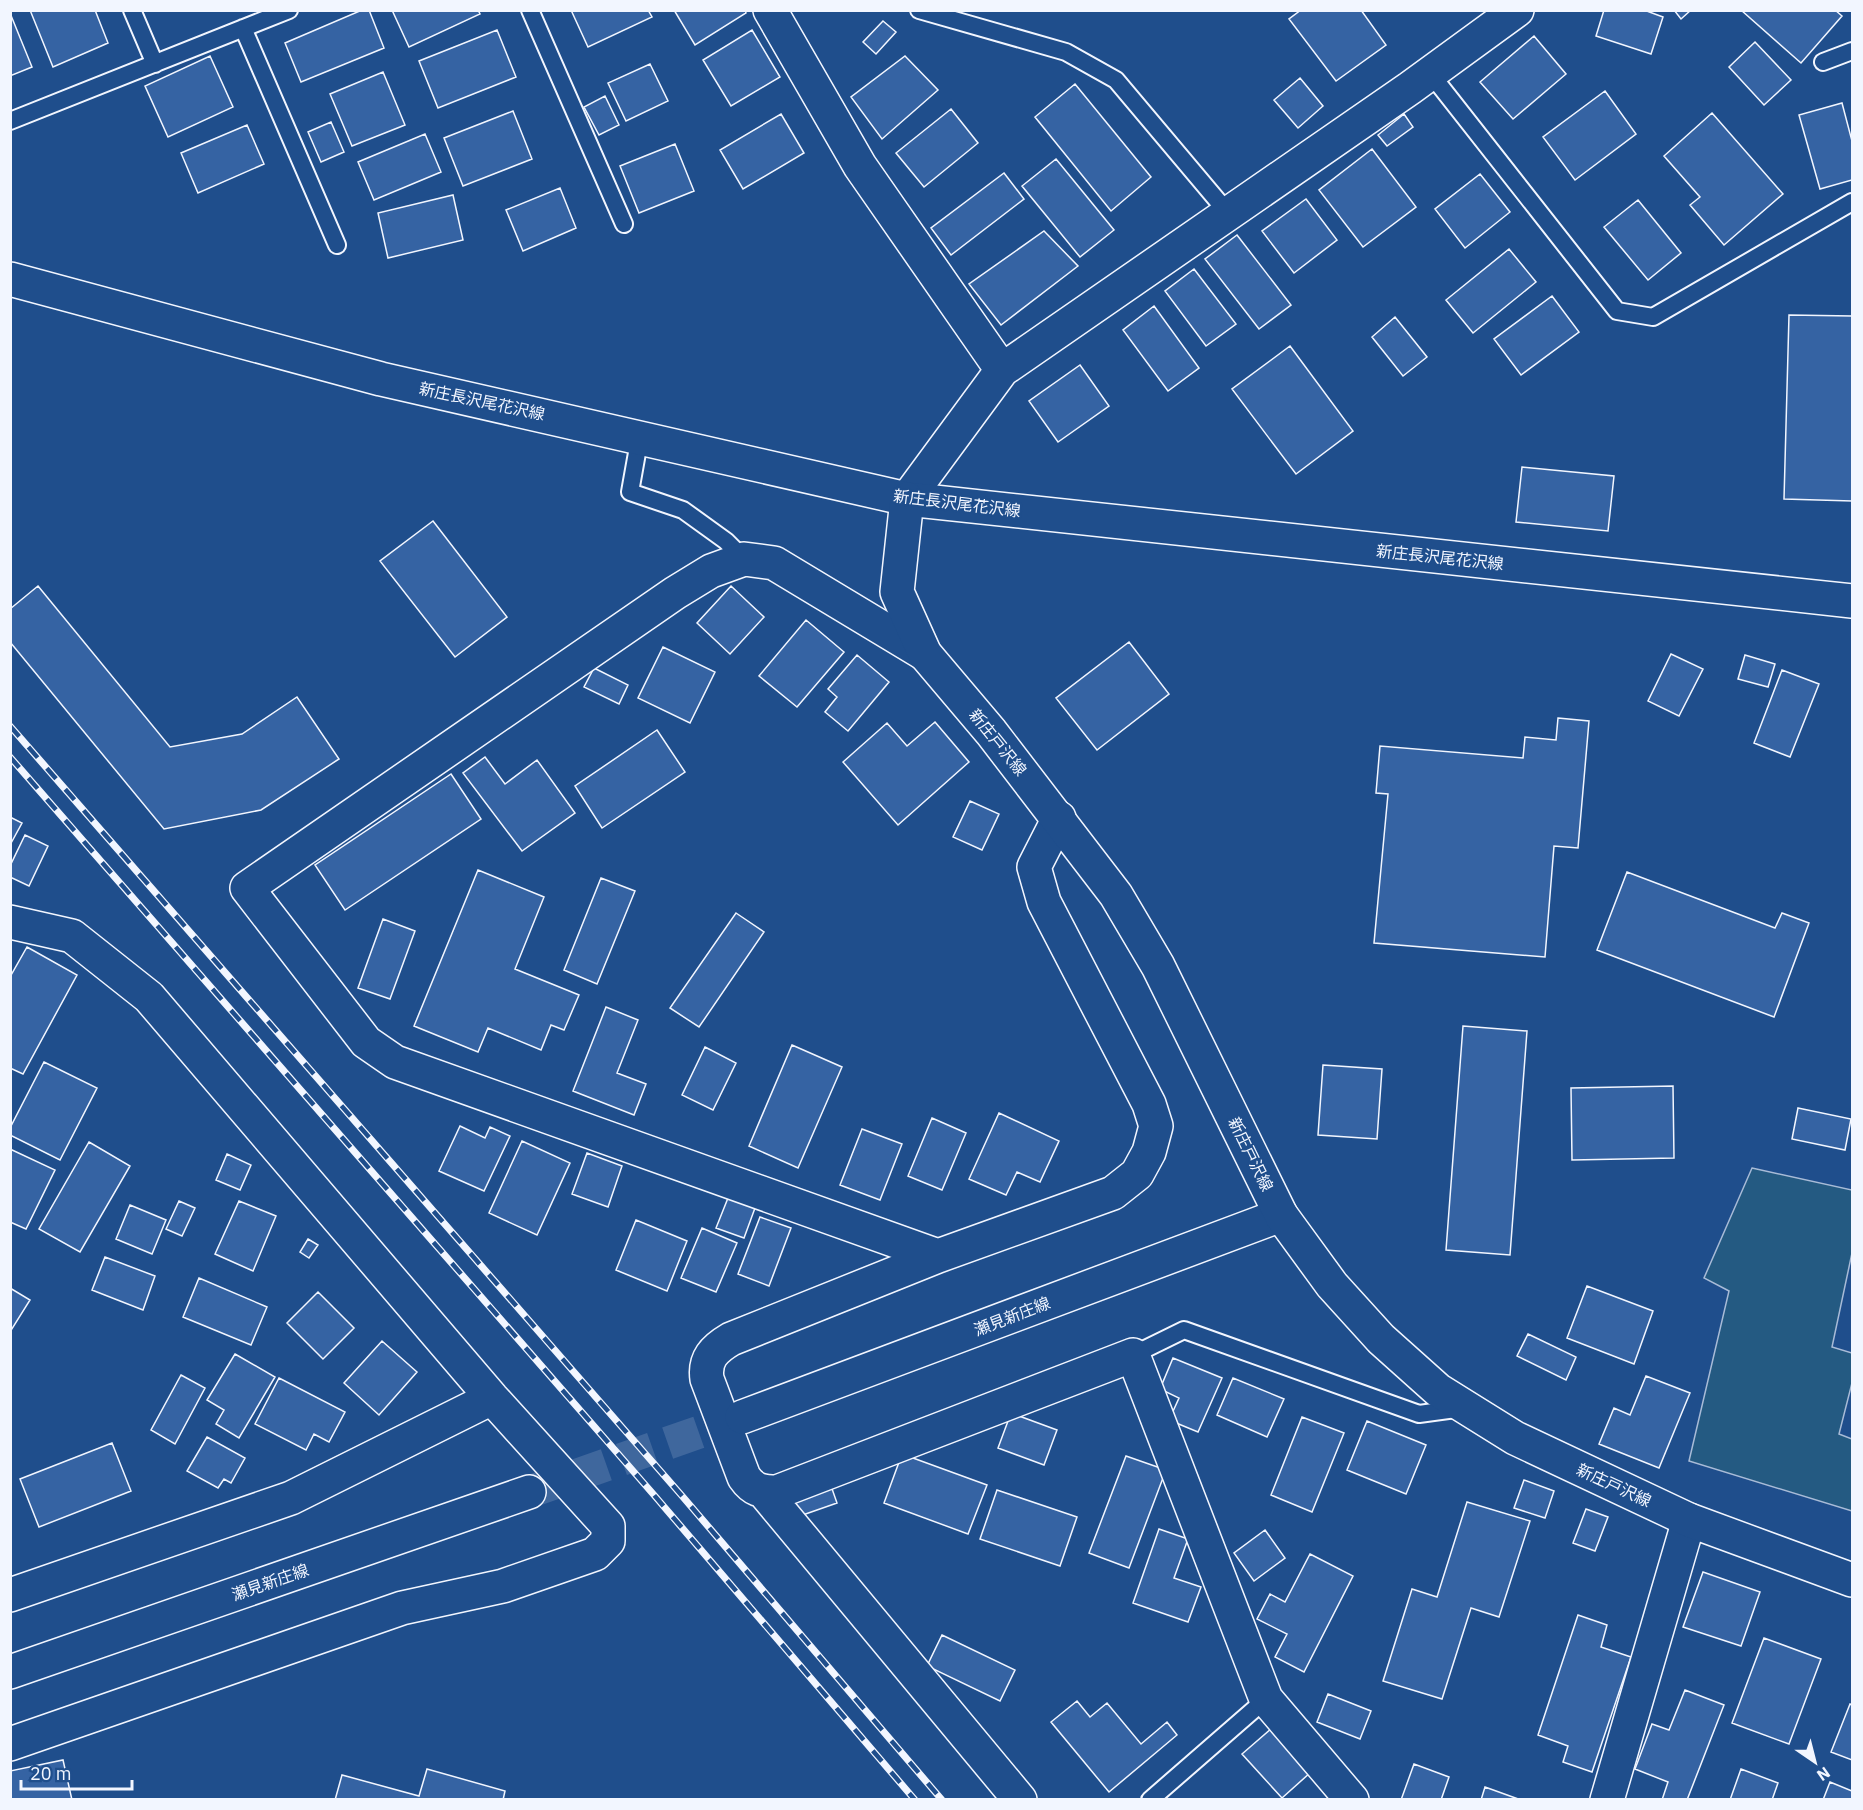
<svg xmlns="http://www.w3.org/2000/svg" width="1863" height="1810" viewBox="0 0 1863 1810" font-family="'IBM Plex Sans','Noto Sans JP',sans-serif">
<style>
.green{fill:#245a82;stroke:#a8bbd7;stroke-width:1.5}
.building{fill:#3563a3;stroke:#f2f6ff;stroke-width:1.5}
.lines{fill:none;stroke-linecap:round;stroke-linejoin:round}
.secondary-tunnel{stroke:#3f679d;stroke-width:33;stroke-dasharray:33 16;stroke-linecap:butt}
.lane-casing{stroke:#f2f6ff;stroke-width:20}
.street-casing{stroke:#f2f6ff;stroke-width:36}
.secondary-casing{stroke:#f2f6ff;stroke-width:36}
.primary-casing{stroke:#f2f6ff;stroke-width:36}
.lane{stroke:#1f4e8c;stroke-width:16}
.street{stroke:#1f4e8c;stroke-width:33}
.secondary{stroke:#1f4e8c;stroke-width:33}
.primary{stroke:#1f4e8c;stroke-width:33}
.rail-casing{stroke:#f2f6ff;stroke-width:7}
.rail{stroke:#1f4e8c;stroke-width:4.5;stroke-dasharray:14;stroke-linecap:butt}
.labels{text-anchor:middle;stroke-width:4.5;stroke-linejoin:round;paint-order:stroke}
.street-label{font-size:16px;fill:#f2f6ff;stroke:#1f4e8c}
</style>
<rect width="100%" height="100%" fill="#1f4e8c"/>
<path class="green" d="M 1752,1168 L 1852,1190 L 1852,1253 L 1832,1347 L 1852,1353 L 1852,1383 L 1839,1434 L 1852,1439 L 1852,1511 L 1689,1461 L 1729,1291 L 1704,1278 Z"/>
<path class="building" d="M 30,10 L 95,10 L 108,43 L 53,67 Z
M 362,10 L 369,10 L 384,48 L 301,82 L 285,43 Z
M 392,10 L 478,10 L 480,14 L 409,47 Z
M 571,10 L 648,10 L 652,17 L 588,47 Z
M 674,10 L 745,10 L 746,13 L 695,45 Z
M 1301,10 L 1361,10 L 1386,45 L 1336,81 L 1289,19 Z
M 1604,10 L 1644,10 L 1663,17 L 1651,54 L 1596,36 Z
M 1674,10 L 1691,10 L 1681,19 Z
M 1741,10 L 1835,10 L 1842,16 L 1801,63 Z
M 10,13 L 32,67 L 10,76 Z
M 883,21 L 896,32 L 876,54 L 863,42 Z
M 497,30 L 516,77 L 438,108 L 419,61 Z
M 752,30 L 780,77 L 731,106 L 703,60 Z
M 1534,36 L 1566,74 L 1513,119 L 1480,82 Z
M 1755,42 L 1791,80 L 1764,105 L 1729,67 Z
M 210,56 L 233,107 L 168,137 L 145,86 Z
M 905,56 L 938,90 L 882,139 L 851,97 Z
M 650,64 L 668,101 L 626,121 L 608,83 Z
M 383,72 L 405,125 L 352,146 L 330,94 Z
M 1300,78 L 1323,106 L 1298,128 L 1274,100 Z
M 1075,84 L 1151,177 L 1111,211 L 1035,117 Z
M 1605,91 L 1636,134 L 1575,180 L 1543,137 Z
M 605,96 L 619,125 L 599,135 L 584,107 Z
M 1842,103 L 1852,141 L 1852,180 L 1820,189 L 1799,115 Z
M 951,109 L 978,143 L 924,187 L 896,153 Z
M 513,111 L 532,159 L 463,186 L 444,138 Z
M 1712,113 L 1783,194 L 1724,245 L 1690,205 L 1700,197 L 1664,156 Z
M 781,114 L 804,153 L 743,189 L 720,150 Z
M 1404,114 L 1413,127 L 1387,146 L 1378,135 Z
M 331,122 L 344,152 L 321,162 L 308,132 Z
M 247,125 L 264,164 L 198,193 L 181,153 Z
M 425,134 L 441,172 L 374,200 L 358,162 Z
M 675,144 L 694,191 L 639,213 L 620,166 Z
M 1372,149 L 1416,207 L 1363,247 L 1319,190 Z
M 1056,159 L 1114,230 L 1080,257 L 1022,186 Z
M 1004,173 L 1024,199 L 951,255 L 931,228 Z
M 1480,174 L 1510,212 L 1465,248 L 1435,209 Z
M 560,188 L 576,228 L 523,251 L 506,210 Z
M 453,195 L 463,240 L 388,258 L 378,213 Z
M 1306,199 L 1337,240 L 1294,273 L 1262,231 Z
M 1638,200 L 1681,253 L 1648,280 L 1604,227 Z
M 1044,231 L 1078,266 L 1001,325 L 969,284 Z
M 1237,235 L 1291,305 L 1259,329 L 1205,259 Z
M 1509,249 L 1536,282 L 1473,333 L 1446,300 Z
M 1194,269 L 1236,324 L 1206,346 L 1165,291 Z
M 1552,296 L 1579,332 L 1521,375 L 1494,339 Z
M 1154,306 L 1199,368 L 1168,391 L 1123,330 Z
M 1789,315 L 1852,316 L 1852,501 L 1784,499 Z
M 1395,317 L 1427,357 L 1403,376 L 1372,337 Z
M 1290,346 L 1353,431 L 1296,474 L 1232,389 Z
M 1080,365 L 1109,406 L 1058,442 L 1029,401 Z
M 1522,467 L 1614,476 L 1608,531 L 1516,522 Z
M 433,521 L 507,617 L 455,657 L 380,561 Z
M 38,586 L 170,747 L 242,734 L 297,697 L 339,759 L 261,810 L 164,829 L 10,642 L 10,609 Z
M 731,586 L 764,617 L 730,654 L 697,623 Z
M 806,620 L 844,652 L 797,707 L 759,676 Z
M 1129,642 L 1169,694 L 1097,750 L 1056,698 Z
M 663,647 L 715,672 L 690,723 L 638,698 Z
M 1671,654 L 1703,669 L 1679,716 L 1648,701 Z
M 857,655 L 889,682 L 848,731 L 825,712 L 837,697 L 828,689 Z
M 1745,655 L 1775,664 L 1768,687 L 1738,679 Z
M 594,668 L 628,685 L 619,704 L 584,687 Z
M 1782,670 L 1819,684 L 1790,757 L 1754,743 Z
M 1558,718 L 1589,721 L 1578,848 L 1554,846 L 1545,957 L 1374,943 L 1388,794 L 1376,793 L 1380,746 L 1523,758 L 1525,737 L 1556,740 Z
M 935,722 L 969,762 L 898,825 L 843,762 L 887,723 L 907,746 Z
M 657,730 L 685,772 L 602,828 L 575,786 Z
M 485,757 L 505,784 L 537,760 L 575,813 L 522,851 L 463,773 Z
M 451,774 L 481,819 L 345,910 L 315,865 Z
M 970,801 L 999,814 L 982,850 L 953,837 Z
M 10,817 L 22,823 L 10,845 Z
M 25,835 L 48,846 L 29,886 L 10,877 L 10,866 Z
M 478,870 L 544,897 L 515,969 L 579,995 L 564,1030 L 551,1025 L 541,1050 L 488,1028 L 478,1052 L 414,1026 Z
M 1627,872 L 1775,928 L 1782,913 L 1809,923 L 1774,1017 L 1597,950 Z
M 601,878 L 635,891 L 597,984 L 564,970 Z
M 736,913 L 764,932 L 699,1027 L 670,1008 Z
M 383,919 L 415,931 L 390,999 L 358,988 Z
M 27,947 L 77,975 L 23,1074 L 10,1068 L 10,977 Z
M 606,1007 L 638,1020 L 617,1073 L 646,1084 L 634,1115 L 573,1091 Z
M 1463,1026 L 1527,1031 L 1510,1255 L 1446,1250 Z
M 792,1045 L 842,1067 L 798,1168 L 749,1146 Z
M 705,1047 L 736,1063 L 713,1110 L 682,1095 Z
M 44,1062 L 97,1088 L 60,1160 L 10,1135 L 10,1128 Z
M 1323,1065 L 1382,1069 L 1377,1139 L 1318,1135 Z
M 1673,1086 L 1674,1158 L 1572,1160 L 1571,1088 Z
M 1798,1108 L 1851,1119 L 1845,1150 L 1792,1139 Z
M 999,1113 L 1059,1141 L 1040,1182 L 1017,1172 L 1006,1195 L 969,1179 Z
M 932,1118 L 966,1133 L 942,1190 L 908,1176 Z
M 460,1126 L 485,1138 L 490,1127 L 510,1136 L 484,1191 L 439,1171 Z
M 862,1129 L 902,1144 L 880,1200 L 840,1185 Z
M 522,1141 L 570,1163 L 537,1235 L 489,1213 Z
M 89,1142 L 130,1166 L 80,1252 L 39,1229 Z
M 10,1149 L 55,1170 L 26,1229 L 10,1222 Z
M 587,1153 L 622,1166 L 608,1207 L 572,1194 Z
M 227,1154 L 251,1165 L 240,1190 L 216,1180 Z
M 728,1198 L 755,1208 L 744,1238 L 716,1228 Z
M 179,1201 L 195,1208 L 182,1236 L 166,1229 Z
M 239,1201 L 276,1216 L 253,1271 L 215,1254 Z
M 130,1205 L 166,1220 L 152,1254 L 116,1239 Z
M 760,1217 L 791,1228 L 769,1286 L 738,1274 Z
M 636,1220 L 687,1241 L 667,1291 L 616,1270 Z
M 702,1228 L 737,1243 L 716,1292 L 681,1278 Z
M 308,1239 L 318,1245 L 309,1258 L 300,1252 Z
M 105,1257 L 155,1276 L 143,1310 L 92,1290 Z
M 199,1278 L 267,1307 L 251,1345 L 183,1317 Z
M 1587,1286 L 1653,1311 L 1634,1364 L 1567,1338 Z
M 10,1288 L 30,1300 L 10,1332 Z
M 318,1292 L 354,1328 L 323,1359 L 287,1323 Z
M 1528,1334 L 1576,1357 L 1566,1380 L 1517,1356 Z
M 382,1341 L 417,1372 L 379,1415 L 344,1383 Z
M 235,1354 L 275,1377 L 239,1438 L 216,1424 L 224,1410 L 207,1400 Z
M 1173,1358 L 1222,1378 L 1198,1432 L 1169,1420 L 1179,1398 L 1160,1389 Z
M 181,1375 L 205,1388 L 175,1444 L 151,1430 Z
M 1646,1376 L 1690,1393 L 1659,1468 L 1599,1444 L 1614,1408 L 1630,1415 Z
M 279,1378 L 345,1412 L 329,1442 L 314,1434 L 306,1450 L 255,1424 Z
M 1233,1378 L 1284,1399 L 1267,1437 L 1217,1415 Z
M 1011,1413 L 1057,1430 L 1044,1465 L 998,1448 Z
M 1302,1417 L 1344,1433 L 1312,1512 L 1271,1495 Z
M 1367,1421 L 1426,1445 L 1406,1494 L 1347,1470 Z
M 207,1437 L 245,1458 L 231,1483 L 224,1479 L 218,1488 L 187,1471 Z
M 112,1443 L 131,1491 L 39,1527 L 20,1479 Z
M 902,1454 L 987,1485 L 968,1534 L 884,1503 Z
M 1126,1456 L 1166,1470 L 1129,1568 L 1089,1553 Z
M 1524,1480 L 1554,1491 L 1545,1518 L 1514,1508 Z
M 830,1483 L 837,1503 L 797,1517 L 790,1497 Z
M 997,1490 L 1077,1517 L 1060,1566 L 980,1539 Z
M 1467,1502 L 1530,1521 L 1499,1617 L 1471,1608 L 1442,1699 L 1383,1681 L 1412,1589 L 1437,1597 Z
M 1586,1509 L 1608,1517 L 1595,1551 L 1573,1543 Z
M 1159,1529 L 1188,1539 L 1174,1578 L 1201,1587 L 1188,1622 L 1133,1603 Z
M 1265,1530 L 1285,1558 L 1254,1581 L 1234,1553 Z
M 1310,1554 L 1353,1576 L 1304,1672 L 1275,1657 L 1287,1634 L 1257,1619 L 1270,1594 L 1285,1602 Z
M 1703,1572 L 1760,1592 L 1741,1646 L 1683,1627 Z
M 1578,1615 L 1607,1625 L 1601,1647 L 1631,1657 L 1592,1772 L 1563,1762 L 1568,1746 L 1538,1735 Z
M 942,1635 L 1015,1670 L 1000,1701 L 927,1666 Z
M 1764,1638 L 1821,1659 L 1789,1744 L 1732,1723 Z
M 1685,1690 L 1724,1705 L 1687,1800 L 1662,1800 L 1668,1782 L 1635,1769 L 1652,1724 L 1669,1730 Z
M 1328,1694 L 1371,1711 L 1360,1739 L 1317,1722 Z
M 1077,1701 L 1090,1717 L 1107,1703 L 1141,1744 L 1167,1722 L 1177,1735 L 1109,1792 L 1051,1722 Z
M 1850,1704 L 1852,1705 L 1852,1760 L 1831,1752 Z
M 1272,1728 L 1311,1772 L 1282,1798 L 1242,1754 Z
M 63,1760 L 72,1800 L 10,1800 L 10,1771 Z
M 1414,1764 L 1449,1777 L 1441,1800 L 1401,1800 Z
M 427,1769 L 505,1791 L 503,1800 L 335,1800 L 342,1775 L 419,1796 Z
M 1741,1769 L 1778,1783 L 1772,1800 L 1730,1800 Z
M 1830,1782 L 1852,1791 L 1852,1800 L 1823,1800 Z
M 1485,1787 L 1521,1800 L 1481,1800 Z"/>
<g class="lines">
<path class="secondary-tunnel" d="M 529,1492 L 742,1417"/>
<defs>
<path id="lane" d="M 132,10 L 155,64
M 530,10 L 624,224
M 919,10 L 1066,52 L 1116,80 L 1228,213
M 243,28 L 337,245
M 1823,62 L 1852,51
M 1430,73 L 1617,311 L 1653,317 L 1852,202
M 10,121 L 289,10
M 640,436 L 630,492 L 683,510 L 726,541 L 744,559
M 1133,1355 L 1184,1330 L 1419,1414 L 1463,1408
M 1150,1800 L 1266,1699"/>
<path id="street" d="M 770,10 L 860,166 L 1002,370
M 907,499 L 1002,370 L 1410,88 L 1517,10
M 925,654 L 774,563 L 744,559 L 711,571 L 675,593 L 247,888 L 366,1042 L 395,1062 L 938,1256
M 1059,818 L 1034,867 L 1044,902 L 1149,1104 L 1156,1126 L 1149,1152 L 1137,1174 L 1113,1193 L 938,1256 L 731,1339 C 714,1349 704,1359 707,1379 L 744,1477 C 753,1490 761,1492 777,1492 L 1133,1355 L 1266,1699 L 1352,1800
M 10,922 L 72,936 L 149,997 L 492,1398 L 608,1526 L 608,1541 L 595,1554 L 503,1586 L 402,1608 L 10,1744
M 764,1492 L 1020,1800
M 10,1595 L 291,1498 L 492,1398
M 1607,1800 L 1689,1520"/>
<path id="secondary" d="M 10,279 L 381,379 L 907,499 L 1852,601
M 742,1417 L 1281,1215
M 10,1672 L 529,1492"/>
<path id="primary" d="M 907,499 L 897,592 L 925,654 L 991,732 L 1116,895 L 1158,966 L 1281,1215 L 1332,1285 L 1381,1339 L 1438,1390 L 1515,1438 L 1689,1520 L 1852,1580"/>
</defs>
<use href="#lane" class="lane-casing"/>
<use href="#street" class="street-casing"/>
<use href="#secondary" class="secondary-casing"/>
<use href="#primary" class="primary-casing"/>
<use href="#lane" class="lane"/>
<use href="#street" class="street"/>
<use href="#secondary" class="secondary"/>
<use href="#primary" class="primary"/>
<defs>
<path id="rail" d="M 10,726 L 683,1497 L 942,1800
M 10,757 L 654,1495 L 915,1800"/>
</defs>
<use href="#rail" class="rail-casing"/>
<use href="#rail" class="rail"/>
</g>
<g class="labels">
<g class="street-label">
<text transform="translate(482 401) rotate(12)" y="6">新庄長沢尾花沢線</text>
<text transform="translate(957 503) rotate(7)" y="6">新庄長沢尾花沢線</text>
<text transform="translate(1440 557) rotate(6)" y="6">新庄長沢尾花沢線</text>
<text transform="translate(998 742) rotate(51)" y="6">新庄戸沢線</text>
<text transform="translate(1251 1154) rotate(64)" y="6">新庄戸沢線</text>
<text transform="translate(1012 1316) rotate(-21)" y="6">瀬見新庄線</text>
<text transform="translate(1614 1485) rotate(25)" y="6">新庄戸沢線</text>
<text transform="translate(270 1582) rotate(-19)" y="6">瀬見新庄線</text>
</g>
</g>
<rect width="1863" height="1810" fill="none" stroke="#f2f6ff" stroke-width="24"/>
<g transform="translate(1815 1762) rotate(145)" stroke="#1f4e8c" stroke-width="4.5" paint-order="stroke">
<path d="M0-4.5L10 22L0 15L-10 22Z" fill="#f2f6ff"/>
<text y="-9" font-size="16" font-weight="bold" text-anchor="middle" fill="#f2f6ff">N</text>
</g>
<path d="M21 1780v9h111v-9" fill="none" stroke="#f2f6ff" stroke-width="3"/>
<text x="30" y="1780" font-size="18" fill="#f2f6ff" stroke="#1f4e8c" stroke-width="4.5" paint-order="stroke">20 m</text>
</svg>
